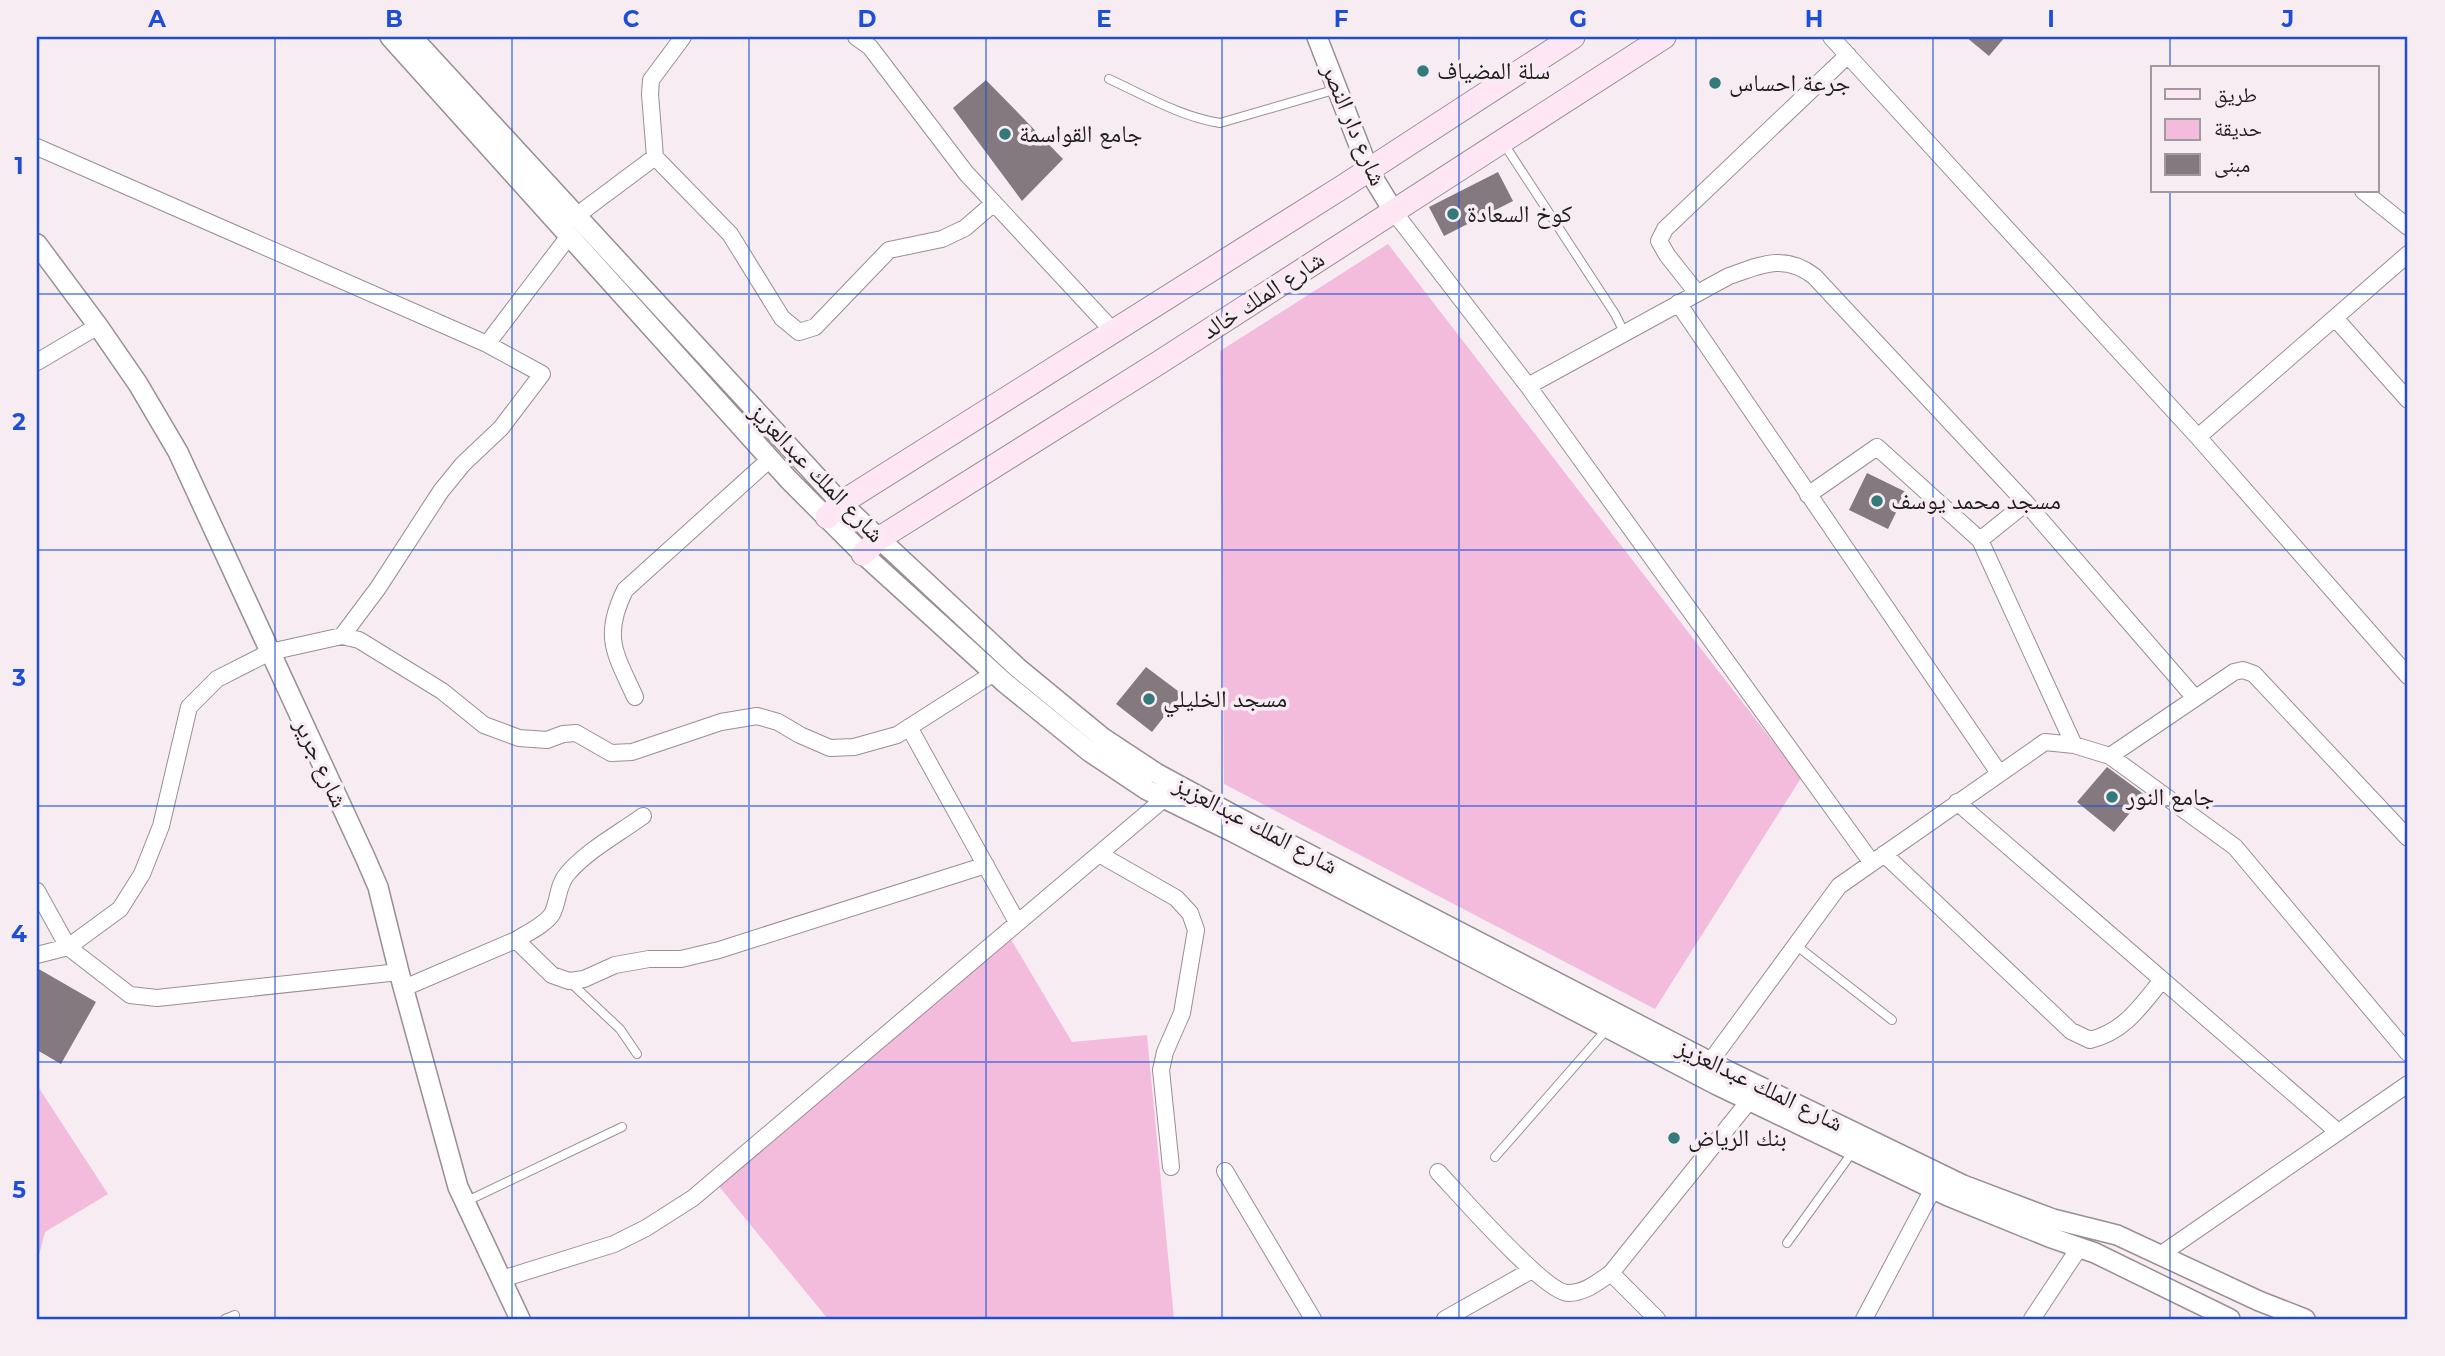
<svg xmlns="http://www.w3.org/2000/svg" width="2445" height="1356" viewBox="0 0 2445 1356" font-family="Montserrat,'Noto Naskh Arabic',sans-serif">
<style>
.green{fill:#f3bcdc}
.building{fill:#84797f}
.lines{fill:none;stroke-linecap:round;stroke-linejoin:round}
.service-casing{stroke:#998e94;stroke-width:10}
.minor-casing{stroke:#998e94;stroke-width:18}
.tertiary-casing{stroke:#998e94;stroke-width:22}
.secondary-casing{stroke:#998e94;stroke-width:25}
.service{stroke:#fff;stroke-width:8}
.minor{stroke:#fff;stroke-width:16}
.tertiary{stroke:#fff;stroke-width:19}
.secondary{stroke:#fee6f4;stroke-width:23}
.grid{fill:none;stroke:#1d4ed8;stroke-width:2;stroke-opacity:0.55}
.poi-dot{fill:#327b7a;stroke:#f8ecf3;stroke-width:2.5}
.labels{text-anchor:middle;stroke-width:7;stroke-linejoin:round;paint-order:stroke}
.poi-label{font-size:24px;fill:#211c1f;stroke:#f8ecf3;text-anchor:start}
.street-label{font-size:24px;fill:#211c1f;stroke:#f8ecf3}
.neatline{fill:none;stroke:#1d4ed8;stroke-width:2.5}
.grid-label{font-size:23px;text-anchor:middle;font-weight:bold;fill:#1d4ed8}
</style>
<rect width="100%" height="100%" fill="#f8ecf3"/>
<path class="green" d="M 1388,244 L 1801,778 L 1655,1009 L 1224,784 L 1220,351 Z
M 1006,931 L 1072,1042 L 1147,1035 L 1174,1319 L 828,1319 L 717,1184 Z
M 37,1085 L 108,1194 L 45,1232 L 37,1263 Z"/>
<path class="building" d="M 1966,37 L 2005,37 L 1989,56 Z
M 986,80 L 1063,159 L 1022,201 L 953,108 Z
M 1498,172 L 1513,201 L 1444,236 L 1429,207 Z
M 1867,473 L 1906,492 L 1888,529 L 1849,510 Z
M 1146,667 L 1182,694 L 1152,732 L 1116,704 Z
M 2107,767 L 2145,795 L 2114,832 L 2077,802 Z
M 37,968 L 96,1002 L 61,1064 L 37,1050 Z"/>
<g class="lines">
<defs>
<path id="service" d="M 1109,79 C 1144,95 1181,117 1220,123 L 1337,89
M 1504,144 L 1615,314 L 1624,332
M 1797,946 L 1892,1020
M 571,983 L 620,1029 L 637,1054
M 1495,1157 L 1607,1029
M 465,1202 L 622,1127
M 1787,1243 L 1854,1150
M 225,1319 L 235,1315"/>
<path id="minor" d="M 856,37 L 870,47 L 966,173 L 1114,332
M 1831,37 L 2198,437 L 2408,676
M 37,147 L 487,344 L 569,236
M 655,157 L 650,94 L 651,80 L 683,37
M 2363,191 L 2408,227
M 1394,212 L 1528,386 L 1872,863
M 576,216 L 655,157 L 730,234 L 782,318 L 799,332 L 815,327 L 889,250 L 942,239 L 965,228 L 994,203
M 1697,293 L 1667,255 L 1659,241 L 1665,229 L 1848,55
M 1678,303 L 1999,773
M 2335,318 L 2408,400
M 37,362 L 98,326
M 1528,386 L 1729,276 C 1761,265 1784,253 1814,276 L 2026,503 L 2195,698
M 2198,437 L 2408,254
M 1808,495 L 1877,447 L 1980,540 L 2074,745
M 1980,540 L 2026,503
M 342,636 L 378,588 L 441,491 L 463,464 L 501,428 L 542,374 L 487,344
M 635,697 C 615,653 602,637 625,590 L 770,459
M 909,727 L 1017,922
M 2110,756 L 2234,672 L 2243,670 L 2254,674 L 2408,838
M 1957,802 L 2338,1132
M 1099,854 L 1176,898 L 1190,913 L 1196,930 L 1182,1013 L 1165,1052 L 1161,1070 L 1171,1167
M 1884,854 L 2071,1031 L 2090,1040 C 2125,1031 2140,1007 2162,980
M 37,891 L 68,947 L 130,995 L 157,998 L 399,972
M 516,940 C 527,933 545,925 552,914 C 559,901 557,885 568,873 C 588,850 618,834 643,816
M 37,955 L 68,947 L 120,909 L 142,874 L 161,826 L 189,707 L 217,679 L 270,652 L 342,636 L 359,640 L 442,691 L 484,725 L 519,738 L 547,740 L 563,734 L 576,733 L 611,753 L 632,752 L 721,722 L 757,716 L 778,722 L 800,735 L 830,748 L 854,747 L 897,735 L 994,673
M 404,988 L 516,940 L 552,975 L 569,981 L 584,979 L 615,965 L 649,959 L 681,959 L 719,950 L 986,865
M 1710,1062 L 1839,886 L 2045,742 L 2074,745 L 2110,756 L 2235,847 L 2408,1053
M 1225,1171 L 1313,1319
M 1438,1172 C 1458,1193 1545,1293 1568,1293 C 1585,1293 1598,1282 1611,1273 L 1749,1101
M 2160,1255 L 2408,1084
M 1611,1273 L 1657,1319
M 502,1279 L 614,1244 L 646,1228 L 693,1198 L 1165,798
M 1445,1319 L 1532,1270
M 1864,1319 L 1933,1189
M 2032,1319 L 2079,1248"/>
<path id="tertiary" d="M 390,37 L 789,480 L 863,554 L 1005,683 L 1090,752 L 1147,790 L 1233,832 L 1717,1085 L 1948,1196 L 2049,1237 L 2095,1253 L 2230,1319
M 412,37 L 841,503 L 1018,668 L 1103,738 L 1156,773 L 1237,817 L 1728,1071 L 1963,1185 L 2053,1219 L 2117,1235 L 2259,1301 L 2305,1319
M 1317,37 L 1369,171 L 1394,212
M 37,244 L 98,326 L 138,384 L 178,452 L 365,857 L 378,887 L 399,972 L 458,1187 L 520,1319"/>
<path id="secondary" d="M 827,517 L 841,503 L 1344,186 L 1573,37
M 863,554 L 880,538 L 1160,362 L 1664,37"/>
</defs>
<use href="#service" class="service-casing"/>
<use href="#minor" class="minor-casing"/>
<use href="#tertiary" class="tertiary-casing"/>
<use href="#secondary" class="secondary-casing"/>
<use href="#service" class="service"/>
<use href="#minor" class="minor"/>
<use href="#tertiary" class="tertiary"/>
<use href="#secondary" class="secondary"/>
</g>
<path class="grid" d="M 275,37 L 275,1319M 512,37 L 512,1319M 749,37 L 749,1319M 986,37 L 986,1319M 1222,37 L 1222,1319M 1459,37 L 1459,1319M 1696,37 L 1696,1319M 1933,37 L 1933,1319M 2170,37 L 2170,68M 2170,191 L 2170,1319M 37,294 L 2408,294M 37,550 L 2408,550M 37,806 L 2408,806M 37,1062 L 2408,1062"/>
<g class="poi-dot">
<circle cx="1423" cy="71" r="7"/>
<circle cx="1715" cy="83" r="7"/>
<circle cx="1005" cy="134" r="7"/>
<circle cx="1453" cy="214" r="7"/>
<circle cx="1877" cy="501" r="7"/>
<circle cx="1149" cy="699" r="7"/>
<circle cx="2112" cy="797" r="7"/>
<circle cx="1674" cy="1138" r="7"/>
</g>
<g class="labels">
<g class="poi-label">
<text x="1437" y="79">سلة المضياف</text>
<text x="1729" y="91">جرعة احساس</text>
<text x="1019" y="142">جامع القواسمة</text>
<text x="1467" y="222">كوخ السعادة</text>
<text x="1891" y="509">مسجد محمد يوسف</text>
<text x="1163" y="707">مسجد الخليلي</text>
<text x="2126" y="805">جامع النور</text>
<text x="1688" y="1146">بنك الرياض</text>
</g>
<g class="street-label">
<text transform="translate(1354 125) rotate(67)" y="8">شارع دار النصر</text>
<text transform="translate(1263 295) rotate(-33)" y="8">شارع الملك خالد</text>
<text transform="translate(817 473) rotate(46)" y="8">شارع الملك عبدالعزيز</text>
<text transform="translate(321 763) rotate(65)" y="8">شارع جرير</text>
<text transform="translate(1256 825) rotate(28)" y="8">شارع الملك عبدالعزيز</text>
<text transform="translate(1760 1085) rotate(26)" y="8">شارع الملك عبدالعزيز</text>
</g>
</g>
<rect width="2445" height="1356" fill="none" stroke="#f8ecf3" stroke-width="77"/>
<rect x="2151" y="66" width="228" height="126" fill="#f8ecf3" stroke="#a2999e" stroke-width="2"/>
<rect x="2165" y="89" width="35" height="10" fill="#fee6f4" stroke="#a2999e" stroke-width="2"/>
<text x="2214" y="102" font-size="21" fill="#211c1f">طريق</text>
<rect x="2165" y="119" width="35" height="21" fill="#f3bcdc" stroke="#a2999e" stroke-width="2"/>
<text x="2214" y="136" font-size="21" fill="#211c1f">حديقة</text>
<rect x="2165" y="154" width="35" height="21" fill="#84797f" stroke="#a2999e" stroke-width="2"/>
<text x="2214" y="172" font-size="21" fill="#211c1f">مبنى</text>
<rect x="38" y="38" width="2368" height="1280" class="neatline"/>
<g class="grid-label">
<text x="157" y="27">A</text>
<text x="394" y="27">B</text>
<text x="631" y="27">C</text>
<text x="867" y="27">D</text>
<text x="1104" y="27">E</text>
<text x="1341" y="27">F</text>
<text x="1578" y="27">G</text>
<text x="1814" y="27">H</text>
<text x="2051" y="27">I</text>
<text x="2288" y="27">J</text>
<text x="19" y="174">1</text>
<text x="19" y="430">2</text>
<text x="19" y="686">3</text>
<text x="19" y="942">4</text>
<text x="19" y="1198">5</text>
</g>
</svg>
